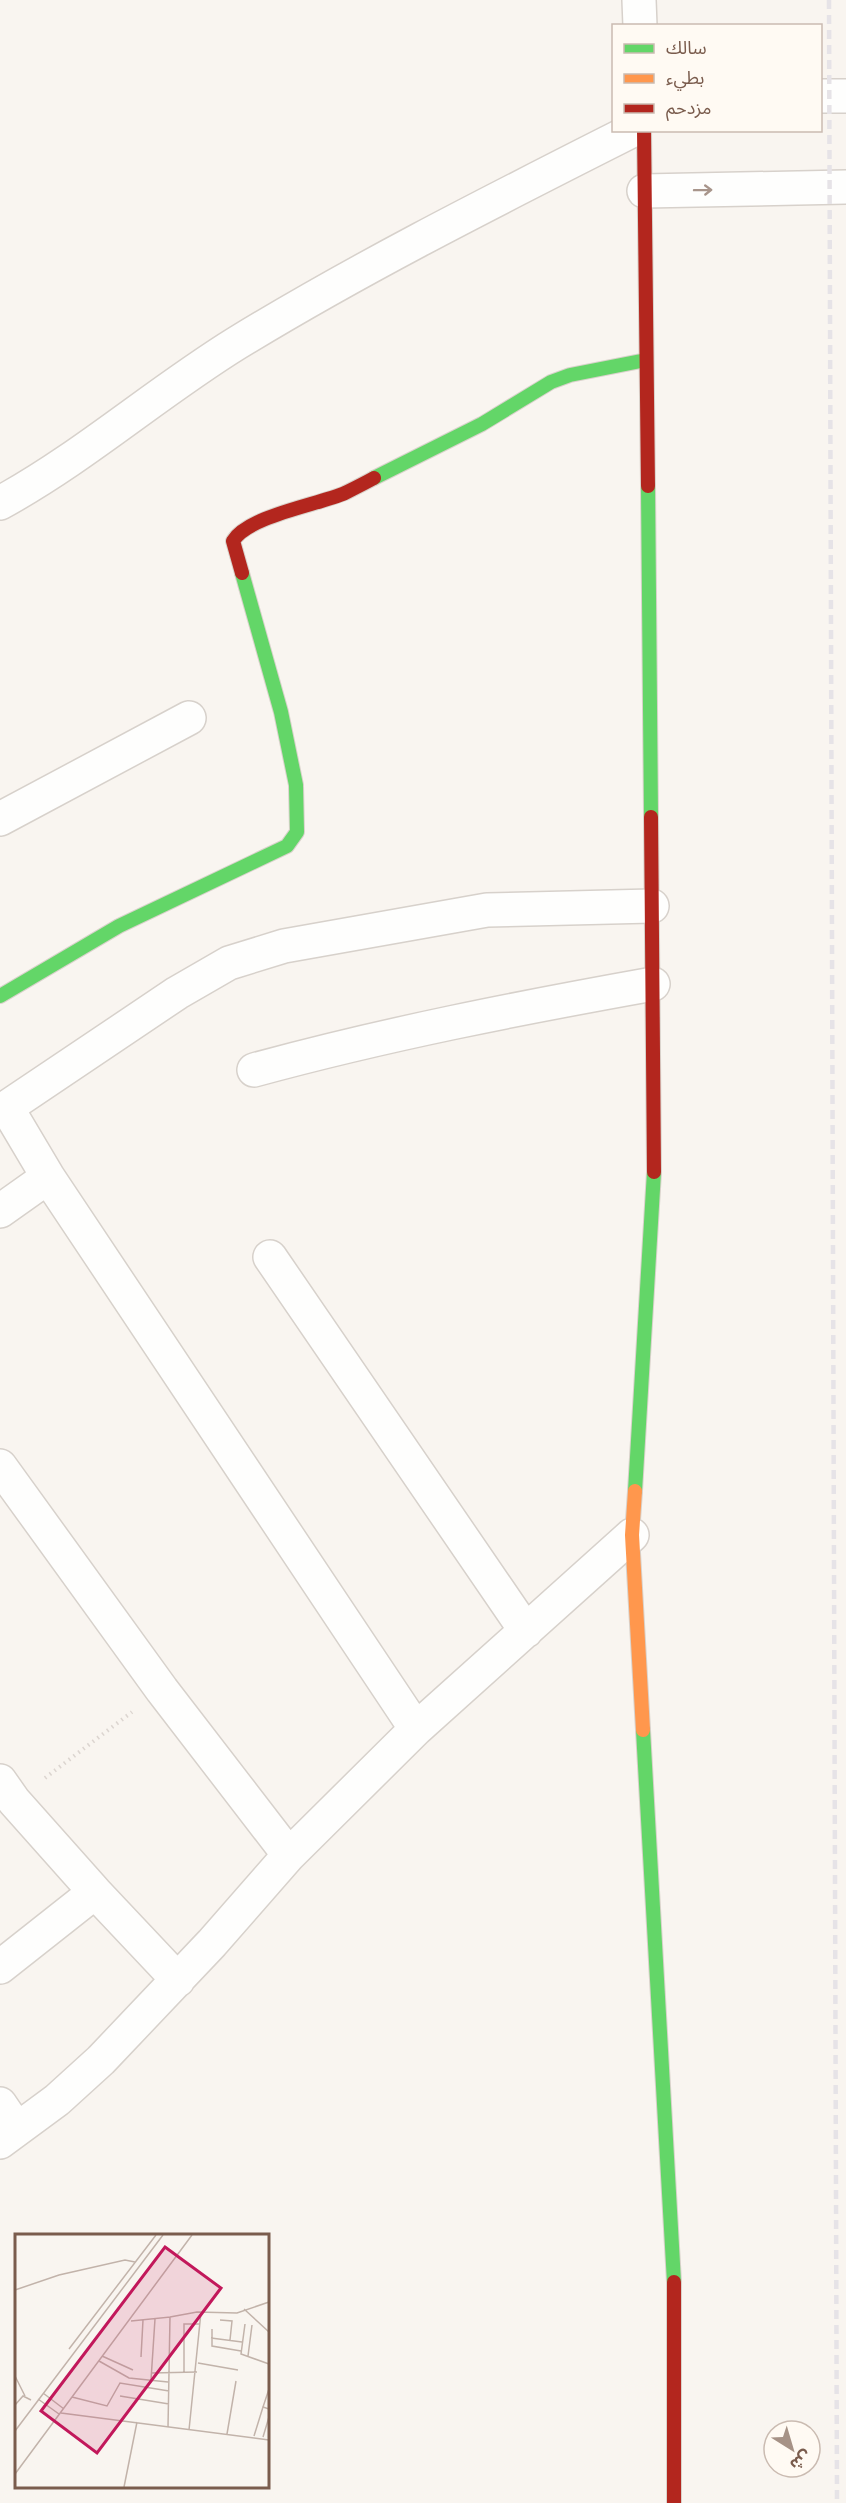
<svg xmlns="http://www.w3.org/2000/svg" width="846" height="2503" viewBox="0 0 846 2503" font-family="Karla,'Noto Sans Arabic',sans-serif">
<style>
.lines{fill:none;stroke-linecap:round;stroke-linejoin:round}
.street-casing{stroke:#d7d1cb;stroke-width:36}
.fast-casing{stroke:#d9d2cb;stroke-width:16}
.slow-casing{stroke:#d9d2cb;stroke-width:16}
.jam-casing{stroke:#d9d2cb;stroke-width:16}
.path{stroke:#dcd5d0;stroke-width:4;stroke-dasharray:1.5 4.5;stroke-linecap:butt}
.street{stroke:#fefefd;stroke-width:33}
.fast{stroke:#63d668;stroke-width:14}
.slow{stroke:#ff974d;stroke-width:14}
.jam{stroke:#b3261e;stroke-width:14}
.rail{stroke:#e6e3e7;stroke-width:4.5;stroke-dasharray:9 6;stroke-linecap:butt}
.oneway{stroke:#a8958b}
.inset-road{fill:none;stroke:#c2b3aa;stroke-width:1.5}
.view{fill:#c2185b;fill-opacity:0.15;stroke:#c2185b;stroke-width:3}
.inset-edge{fill:none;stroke:#7a5c4d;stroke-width:3}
</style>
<rect width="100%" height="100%" fill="#f9f5f0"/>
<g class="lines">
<defs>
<path id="street" d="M 639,0 L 640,26
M 820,96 L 846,96
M 644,191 L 846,187
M 0,503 C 84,457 156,393 237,343 C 365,265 499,198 633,130
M 0,819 L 189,718
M 254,1070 C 386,1034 519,1008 653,984
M 7,1108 L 48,1177 L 416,1729
M 0,1112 L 177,993 L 229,963 L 284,946 L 487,910 L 652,906
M 0,1211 L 48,1177
M 270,1257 L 526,1631
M 0,1466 L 162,1690 L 289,1855 L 416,1729 L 632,1535
M 0,1781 L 14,1801 L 95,1892 L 0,1967
M 95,1892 L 178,1980
M 0,2104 L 17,2129
M 0,2142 L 57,2100 L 101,2060 L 212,1943 L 289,1855"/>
<path id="fast" d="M 374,478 L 482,424 L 551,382 L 570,375 L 646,360
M 648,486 L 651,817
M 0,996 L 119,926 L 287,846 L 297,832 L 296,785 L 281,712 L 242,573
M 635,1491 L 654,1172
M 643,1730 L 674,2282"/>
<path id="slow" d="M 635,1491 L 632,1535 L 643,1730"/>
<path id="jam" d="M 644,130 L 648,486
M 242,573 L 233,541 C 248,516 317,505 345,493 C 355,488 365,483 374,478
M 651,817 L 654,1172
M 674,2503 L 674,2282"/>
</defs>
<use href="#street" class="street-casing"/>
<use href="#fast" class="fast-casing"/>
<use href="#slow" class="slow-casing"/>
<use href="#jam" class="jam-casing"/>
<path class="path" d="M 45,1778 L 132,1712"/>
<use href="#street" class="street"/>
<use href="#fast" class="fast"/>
<use href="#slow" class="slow"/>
<use href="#jam" class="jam"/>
<path class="rail" d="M 829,0 L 837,2503"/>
</g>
<defs><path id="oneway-shaft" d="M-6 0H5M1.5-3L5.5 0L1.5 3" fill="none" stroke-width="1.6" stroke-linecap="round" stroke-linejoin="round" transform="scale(1.5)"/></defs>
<use class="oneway" href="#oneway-shaft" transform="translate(703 190) rotate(-1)"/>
<g transform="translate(15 2234)">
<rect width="254" height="254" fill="#f9f5f0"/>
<path class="inset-road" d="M 0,56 L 44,41 L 110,26 L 120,28M 229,75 L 254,98M 155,83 L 182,78 L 222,79 L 254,68M 205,86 L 217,87 L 215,106M 116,87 L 155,83 L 153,193M 230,90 L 226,120 L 254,130M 197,95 L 197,112 L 226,117M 196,104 L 227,108M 54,115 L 141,1M 87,122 L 118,136M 233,122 L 237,91M 126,123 L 128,86M 84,127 L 114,144 L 153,148M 183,129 L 223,136M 137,139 L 182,138M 169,139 L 169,90 L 185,90M 0,142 L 10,162M 136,146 L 140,85M 254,155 L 248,173 L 254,175M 28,159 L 49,175M 105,162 L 154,170M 57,163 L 92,172 L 105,149 L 154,157M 23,165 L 44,180M 0,171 L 8,162 L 16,166M 46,179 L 254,206M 174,196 L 186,78M 0,197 L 148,1M 212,200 L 221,147M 239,202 L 248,173M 248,203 L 254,183M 0,240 L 177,1M 109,253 L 122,188"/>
<path class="view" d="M 150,13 L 206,54 L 82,219 L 26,177 Z"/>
<rect width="254" height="254" class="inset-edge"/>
</g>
<rect x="612" y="24" width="210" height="108" fill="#fffaf3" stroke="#cabbb1" stroke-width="1.5"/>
<rect x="624" y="44" width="30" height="9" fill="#63d668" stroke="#cabbb1" stroke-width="1.5"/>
<text x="666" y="54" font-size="18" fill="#7a5c4d">سالك</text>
<rect x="624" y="74" width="30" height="9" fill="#ff974d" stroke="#cabbb1" stroke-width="1.5"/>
<text x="666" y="84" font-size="18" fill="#7a5c4d">بطيء</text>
<rect x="624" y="104" width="30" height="9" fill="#b3261e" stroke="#cabbb1" stroke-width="1.5"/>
<text x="666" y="114" font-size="18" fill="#7a5c4d">مزدحم</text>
<g transform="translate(792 2449) rotate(143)"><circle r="28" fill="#fffaf3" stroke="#cabbb1" stroke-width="1.5"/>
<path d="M0-4.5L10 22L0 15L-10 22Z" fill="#a69286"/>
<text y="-9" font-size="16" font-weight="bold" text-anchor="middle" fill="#7a5c4d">ش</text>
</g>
</svg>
